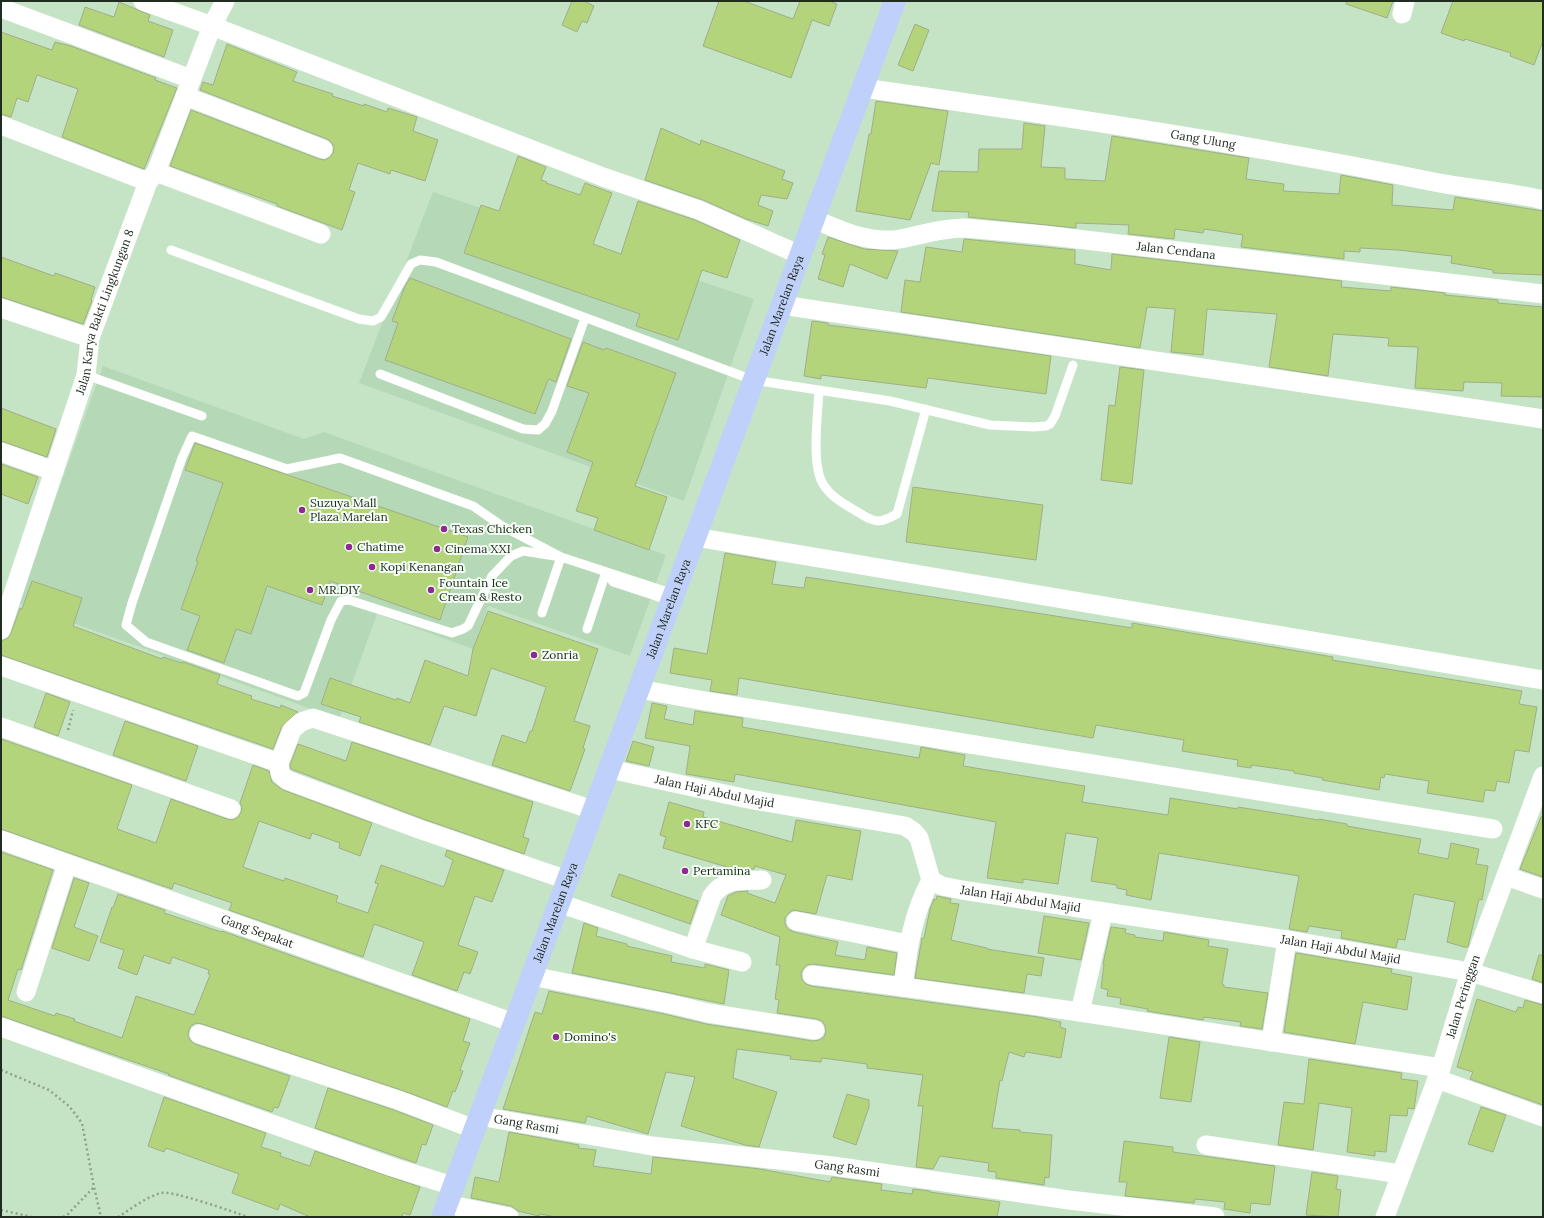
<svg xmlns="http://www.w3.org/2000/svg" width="1544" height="1218" viewBox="0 0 1544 1218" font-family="Lora,serif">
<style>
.built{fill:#b5d9b6}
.building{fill:#b3d47a;stroke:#a0ae8a}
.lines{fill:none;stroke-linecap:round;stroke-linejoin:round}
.path{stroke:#8aa38a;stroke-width:2.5;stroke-dasharray:2 3;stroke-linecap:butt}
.lane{stroke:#fff;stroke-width:9}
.street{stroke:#fff;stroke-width:19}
.primary{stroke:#bfd1fb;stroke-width:22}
.poi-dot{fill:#8d2a92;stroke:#f5fef5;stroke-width:1.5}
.labels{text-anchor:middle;stroke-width:4;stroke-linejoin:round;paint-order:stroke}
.street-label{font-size:12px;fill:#202c20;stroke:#f5fef5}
.poi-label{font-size:12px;fill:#202c20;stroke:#f5fef5;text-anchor:start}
</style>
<rect width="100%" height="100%" fill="#c5e4c5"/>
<path class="built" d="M 433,192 L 754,299 L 684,501 L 359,383 Z
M 103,366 L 304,439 L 324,432 L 666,555 L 630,656 L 488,606 L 473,649 L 377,614 L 339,719 L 18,603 Z"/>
<path class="building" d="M 572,1 L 584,1 L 594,6 L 587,23 L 582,21 L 577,32 L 562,25 Z
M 719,1 L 744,1 L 793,19 L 800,1 L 829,1 L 837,4 L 829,26 L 812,20 L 791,78 L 703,46 Z
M 1346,1 L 1393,1 L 1387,18 L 1346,4 Z
M 1453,1 L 1543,1 L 1543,41 L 1534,65 L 1510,56 L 1511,53 L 1465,39 L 1464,41 L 1441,33 Z
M 119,2 L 150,15 L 148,21 L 173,30 L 164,57 L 79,25 L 85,7 L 114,17 Z
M 915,24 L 929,30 L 913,71 L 898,65 Z
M 1,32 L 52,50 L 55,42 L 71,46 L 156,78 L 155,80 L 177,88 L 144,169 L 62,137 L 78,89 L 37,75 L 28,102 L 17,98 L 11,117 L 1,114 Z
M 227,44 L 297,72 L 293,81 L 333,94 L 332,96 L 364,106 L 364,104 L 387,112 L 388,108 L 417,117 L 413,131 L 438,140 L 425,181 L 391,170 L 390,174 L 358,163 L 349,190 L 355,192 L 342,230 L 277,206 L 277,204 L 170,166 L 191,110 L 319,159 L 325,160 L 330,157 L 333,153 L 334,147 L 331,142 L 327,139 L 200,90 L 203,82 L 213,85 Z
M 876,101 L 948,111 L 939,165 L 931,163 L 910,220 L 856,211 L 869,134 L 871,134 Z
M 1024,123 L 1045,126 L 1041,167 L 1065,168 L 1065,179 L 1105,181 L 1112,136 L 1249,158 L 1246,179 L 1284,184 L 1283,191 L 1339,194 L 1341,175 L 1393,185 L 1392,205 L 1453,210 L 1455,197 L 1543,211 L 1543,275 L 1493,273 L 1493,270 L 1451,263 L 1452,256 L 1398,250 L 1360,248 L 1360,252 L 1344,251 L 1344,259 L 1241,247 L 1243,235 L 1204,229 L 1203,233 L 1175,229 L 1174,239 L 1128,234 L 1129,225 L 1076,223 L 1076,228 L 968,217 L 969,212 L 932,211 L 939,171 L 978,172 L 979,149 L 1022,149 Z
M 661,128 L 700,145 L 701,140 L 785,171 L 782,179 L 793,183 L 787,199 L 761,195 L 758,205 L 773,211 L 768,226 L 746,219 L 703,200 L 645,180 Z
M 518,156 L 546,167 L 541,180 L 547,182 L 546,183 L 580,195 L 585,183 L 612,193 L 593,244 L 621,254 L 638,201 L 695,220 L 740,240 L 727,278 L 702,270 L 678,340 L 636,326 L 640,314 L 464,253 L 481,205 L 499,211 Z
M 828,237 L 864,249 L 898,251 L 887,279 L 850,264 L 843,287 L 818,279 L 825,255 L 822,254 Z
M 964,239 L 1075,250 L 1075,264 L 1111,270 L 1112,254 L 1342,281 L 1341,287 L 1391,291 L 1391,287 L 1445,293 L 1445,295 L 1498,300 L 1498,303 L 1543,307 L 1543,397 L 1501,396 L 1502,383 L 1464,382 L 1463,391 L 1415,388 L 1418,347 L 1388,346 L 1389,338 L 1333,334 L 1328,376 L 1269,367 L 1277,314 L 1207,309 L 1203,355 L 1171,352 L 1175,309 L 1147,307 L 1140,348 L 901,312 L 905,280 L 920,282 L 926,247 L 962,252 Z
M 1,257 L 54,276 L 55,273 L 95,287 L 91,300 L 92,301 L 83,324 L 1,297 Z
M 410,278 L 571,339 L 556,382 L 549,379 L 548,380 L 535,414 L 385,360 L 398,323 L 392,321 L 405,286 Z
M 812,321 L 828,323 L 828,325 L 899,334 L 1051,356 L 1046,394 L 928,378 L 926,388 L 821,375 L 821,379 L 804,376 Z
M 583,342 L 604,350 L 606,348 L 676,373 L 635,486 L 667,497 L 649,550 L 594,530 L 598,518 L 576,511 L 593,462 L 567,452 L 589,393 L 567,386 Z
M 1120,367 L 1144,370 L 1132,484 L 1101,480 L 1109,405 L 1115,406 Z
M 1,408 L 56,429 L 47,457 L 1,441 Z
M 195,443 L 468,537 L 440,620 L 330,581 L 322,605 L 267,586 L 251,634 L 236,629 L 224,663 L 187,650 L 200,616 L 181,609 L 198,562 L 196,561 L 223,483 L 185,470 Z
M 1,464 L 38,477 L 28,504 L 1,494 Z
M 913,487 L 1043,505 L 1036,560 L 906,542 Z
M 725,553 L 776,562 L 772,584 L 804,588 L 806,577 L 1132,628 L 1132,623 L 1333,657 L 1332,660 L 1522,691 L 1519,704 L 1537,707 L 1529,752 L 1515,750 L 1509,783 L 1497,781 L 1495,791 L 1485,790 L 1483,802 L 1427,793 L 1429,781 L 1385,774 L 1384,778 L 1381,777 L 1379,790 L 1322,780 L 1323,778 L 1294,773 L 1294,771 L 1251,765 L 1251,768 L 1237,766 L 1238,760 L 1182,751 L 1184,740 L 1096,725 L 1093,738 L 739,678 L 737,695 L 710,691 L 712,680 L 670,673 L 674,648 L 707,654 Z
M 32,581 L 82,598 L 73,626 L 162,659 L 163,657 L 182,663 L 183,662 L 220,675 L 217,684 L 252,696 L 251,699 L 280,708 L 281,705 L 298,712 L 282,726 L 273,749 L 1,655 L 1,641 L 8,638 L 11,633 L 20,608 L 22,609 Z
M 488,611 L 598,649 L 574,721 L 590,726 L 583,748 L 585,749 L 570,791 L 492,765 L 502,735 L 526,743 L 530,731 L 532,731 L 546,687 L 491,668 L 476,716 L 444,706 L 430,745 L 359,722 L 361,717 L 321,704 L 330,678 L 396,700 L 397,698 L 410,703 L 425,660 L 468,676 L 473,649 Z
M 46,693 L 70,702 L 58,736 L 34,727 Z
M 652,703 L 667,706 L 664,719 L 693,725 L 695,711 L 743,718 L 742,727 L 919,758 L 921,747 L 965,755 L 963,766 L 1085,786 L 1082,802 L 1168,815 L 1170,798 L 1238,809 L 1238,807 L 1319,820 L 1319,819 L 1347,824 L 1347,826 L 1421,839 L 1418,853 L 1448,859 L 1451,843 L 1479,849 L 1476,864 L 1488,866 L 1482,900 L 1479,899 L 1468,947 L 1464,947 L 1447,942 L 1455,902 L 1414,894 L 1405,940 L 1398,939 L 1396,948 L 1341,938 L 1342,931 L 1309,926 L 1307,932 L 1289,929 L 1299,876 L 1159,853 L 1151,900 L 1126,895 L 1127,890 L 1117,888 L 1117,885 L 1091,881 L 1098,838 L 1066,833 L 1058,884 L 1023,879 L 1023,883 L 987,878 L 996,822 L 735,774 L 734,782 L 686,774 L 690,746 L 645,738 Z
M 125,721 L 198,746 L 186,781 L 113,755 Z
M 1,739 L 132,785 L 117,829 L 156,843 L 171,799 L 227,819 L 233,820 L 238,817 L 241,812 L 242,807 L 240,803 L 253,765 L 269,771 L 272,782 L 283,790 L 372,823 L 360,856 L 339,848 L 340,843 L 312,833 L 310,839 L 259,821 L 243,867 L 284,881 L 285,878 L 338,896 L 336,902 L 368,913 L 378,884 L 375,883 L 381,865 L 444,887 L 453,860 L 445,856 L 447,850 L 504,870 L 492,902 L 475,896 L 458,945 L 478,952 L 470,974 L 464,972 L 457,991 L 412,975 L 424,942 L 374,924 L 363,957 L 229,910 L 232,903 L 174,883 L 172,889 L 1,829 Z
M 633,741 L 654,747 L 649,766 L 626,761 Z
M 352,742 L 533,802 L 523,837 L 529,839 L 524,854 L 423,819 L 291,769 L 290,765 L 298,744 L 346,761 Z
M 669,802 L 704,812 L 703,817 L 792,842 L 796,820 L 861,831 L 852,880 L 827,875 L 816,914 L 793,910 L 788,914 L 785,918 L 785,924 L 788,929 L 794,932 L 838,942 L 835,955 L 865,960 L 867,947 L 897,953 L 894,975 L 813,964 L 807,965 L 804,968 L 801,973 L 802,980 L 806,984 L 811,986 L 1038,1017 L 1061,1022 L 1060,1027 L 1066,1029 L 1061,1058 L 1026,1052 L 1024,1057 L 1009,1052 L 1002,1081 L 1000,1080 L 992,1128 L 1020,1130 L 1020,1132 L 1052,1135 L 1049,1178 L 1045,1177 L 1044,1185 L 996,1178 L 996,1172 L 988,1171 L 989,1163 L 940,1156 L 933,1169 L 916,1167 L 923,1106 L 918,1106 L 923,1075 L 867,1068 L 867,1064 L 822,1058 L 821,1062 L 790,1059 L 791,1056 L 737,1049 L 733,1078 L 777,1092 L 759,1147 L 745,1145 L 681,1126 L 695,1077 L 666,1072 L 648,1134 L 587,1116 L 585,1123 L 503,1109 L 535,1012 L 542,1014 L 549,991 L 664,1014 L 706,1024 L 813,1041 L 819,1040 L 824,1037 L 826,1032 L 825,1026 L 822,1021 L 817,1019 L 777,1013 L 779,1000 L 775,999 L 780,965 L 776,965 L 780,937 L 721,915 L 728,896 L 736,892 L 748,891 L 747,893 L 775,903 L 786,875 L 755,866 L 754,869 L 737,870 L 663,848 L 666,837 L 660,835 Z
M 1541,817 L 1543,817 L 1543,877 L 1520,869 Z
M 1,852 L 53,870 L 21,970 L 18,969 L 8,1000 L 55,1016 L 56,1013 L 75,1019 L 74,1021 L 122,1038 L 136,996 L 194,1015 L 210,975 L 208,974 L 209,970 L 172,957 L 170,964 L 144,955 L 137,975 L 118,968 L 124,950 L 100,942 L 112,907 L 113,908 L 118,894 L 165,910 L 164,913 L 221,932 L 222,931 L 470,1019 L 463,1041 L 470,1043 L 460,1070 L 463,1071 L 455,1092 L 453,1091 L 447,1107 L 401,1090 L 202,1024 L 196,1023 L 191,1026 L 189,1030 L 188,1036 L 191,1041 L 195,1044 L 290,1076 L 278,1108 L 274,1107 L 272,1112 L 168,1075 L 169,1074 L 1,1016 Z
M 619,874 L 698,901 L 690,924 L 611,896 Z
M 74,878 L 89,883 L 74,927 L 98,936 L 89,961 L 52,948 Z
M 937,896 L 951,899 L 950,903 L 959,904 L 951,940 L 987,948 L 987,949 L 1044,958 L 1041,976 L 1027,974 L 1024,993 L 915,978 L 922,938 L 924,938 L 930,909 L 934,899 L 936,900 Z
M 1044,916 L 1089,923 L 1081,960 L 1038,953 Z
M 584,923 L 598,928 L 596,936 L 627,944 L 627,946 L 672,956 L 671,962 L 705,968 L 705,964 L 729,970 L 724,1004 L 572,973 Z
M 1111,927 L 1126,929 L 1125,933 L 1135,935 L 1135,937 L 1163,941 L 1164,932 L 1209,940 L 1208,946 L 1228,949 L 1222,984 L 1224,985 L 1224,987 L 1268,993 L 1262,1029 L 1240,1026 L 1241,1022 L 1204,1017 L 1203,1020 L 1147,1011 L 1148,1009 L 1120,1004 L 1121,998 L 1107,996 L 1108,990 L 1101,988 L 1104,964 L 1103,964 Z
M 1296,953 L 1392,969 L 1391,973 L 1412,977 L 1407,1010 L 1363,1002 L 1355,1044 L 1284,1032 Z
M 1539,955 L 1543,955 L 1543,983 L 1532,979 Z
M 1477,999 L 1516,1012 L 1518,1007 L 1523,1008 L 1525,1000 L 1543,1005 L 1543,1105 L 1470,1079 L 1473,1072 L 1457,1067 Z
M 1169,1037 L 1200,1042 L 1191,1102 L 1160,1098 Z
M 1309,1059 L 1402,1073 L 1401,1079 L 1418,1081 L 1414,1109 L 1408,1108 L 1407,1116 L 1390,1115 L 1386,1152 L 1375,1151 L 1375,1156 L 1347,1152 L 1352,1108 L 1319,1103 L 1313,1150 L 1278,1145 L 1284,1102 L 1304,1104 Z
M 328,1088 L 394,1110 L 433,1125 L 426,1145 L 422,1144 L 416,1163 L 315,1128 Z
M 847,1094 L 869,1100 L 869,1107 L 856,1145 L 833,1137 Z
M 164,1097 L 266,1133 L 261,1147 L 281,1153 L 280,1156 L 310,1166 L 315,1151 L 420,1187 L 410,1215 L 403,1213 L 402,1217 L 310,1217 L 280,1204 L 278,1210 L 232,1193 L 239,1174 L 166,1148 L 164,1152 L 148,1146 Z
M 1481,1107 L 1506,1115 L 1493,1152 L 1468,1144 Z
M 509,1132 L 579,1145 L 578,1148 L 596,1150 L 593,1166 L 651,1174 L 653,1157 L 760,1169 L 830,1182 L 832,1177 L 882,1184 L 881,1190 L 912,1194 L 913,1189 L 930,1191 L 930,1192 L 1000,1202 L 997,1217 L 556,1217 L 540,1214 L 539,1216 L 518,1211 L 511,1206 L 471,1198 L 475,1177 L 499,1182 Z
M 1124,1141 L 1173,1147 L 1173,1152 L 1275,1166 L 1270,1205 L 1251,1203 L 1250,1213 L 1224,1209 L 1225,1202 L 1195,1199 L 1194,1203 L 1125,1196 L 1127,1182 L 1119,1182 Z
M 1312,1172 L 1338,1176 L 1336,1189 L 1341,1190 L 1338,1217 L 1306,1215 Z"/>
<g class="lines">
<path class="path" d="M 68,730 L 73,710
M 1,1070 L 49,1090 L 69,1106 L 82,1123 L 94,1187 L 101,1217
M 1,1210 L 32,1217
M 63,1217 L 68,1214 L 94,1187
M 118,1217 C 131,1209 146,1197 161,1193 C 172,1190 234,1212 248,1217"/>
<path class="lane" d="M 171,250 L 359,319 L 373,321 L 381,317 L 411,264 L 420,260 L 436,262 L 753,380 L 890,401 L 990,425 L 1034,427 L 1046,426 L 1050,424 L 1055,416 L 1073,365
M 380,374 L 523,429 L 538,430 L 545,424 L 552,411 L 585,318
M 86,375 L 202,416
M 819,390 C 818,413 811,465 823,484 C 830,496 844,504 856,511 C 874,522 877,525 897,514 L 926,409
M 606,572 L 613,582 L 671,601
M 542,613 L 561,557 L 502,526 L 473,506 L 340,458 L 287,469 L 192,436 L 182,458 L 132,603 L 126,625 L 146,642 L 298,696 L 304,693 L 331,620 L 341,601 L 349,600 L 452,633 L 463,629 L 468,626 L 492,576 L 511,556 L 523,551 L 561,557 L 674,594
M 587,629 L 606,572"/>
<g class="street">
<path d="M 143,1 L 212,26 L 603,177 L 699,210 L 800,255"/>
<path d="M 1,8 L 191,79"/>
<path d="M 1402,14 L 1405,1"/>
<path id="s1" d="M 863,88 C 1053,115 1245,143 1434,182 C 1470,189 1507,191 1543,200"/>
<path d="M 185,96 L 323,149"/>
<path d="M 1,125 L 148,182"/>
<path d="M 156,172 L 321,234"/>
<path id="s2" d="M 814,219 C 841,231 870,244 900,239 C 921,235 942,228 964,228 L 1043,235 L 1543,294"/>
<path d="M 782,305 L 1543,419"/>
<path d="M 1,308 L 90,338"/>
<path d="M 1,452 L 54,471"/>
<path d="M 695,537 L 1543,680"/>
<path id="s3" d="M 1,630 L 86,375 L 90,338 L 148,182 L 156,172 L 212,26 L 225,1"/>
<path d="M 1,666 L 279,763 L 292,730 L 301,722 L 313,718 L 593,810"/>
<path d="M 639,689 L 699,700 L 1493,829"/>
<path d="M 1,727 L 231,809"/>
<path d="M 279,763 L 280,774 L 287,780 L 419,829 L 567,880"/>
<path id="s4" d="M 609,769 L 748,799 L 905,826 L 914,832 L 919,838 L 931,880 L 942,886 L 962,890 L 1287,940 L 1470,972 L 1543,994"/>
<path id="s5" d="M 1,840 L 514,1023"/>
<path d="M 1506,876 L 1543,889"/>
<path d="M 931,880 C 912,915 908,948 903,987 L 1080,1012 L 1441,1068"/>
<path d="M 559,903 L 693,949 L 742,962"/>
<path d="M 796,921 L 908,944"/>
<path d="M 693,949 L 712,896 C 725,877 742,881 762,880"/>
<path d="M 812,975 L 903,987"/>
<path d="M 532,976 L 666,1003 L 708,1013 L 815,1030"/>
<path d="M 26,992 L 67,864"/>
<path d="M 1080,1012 L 1103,913"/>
<path d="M 1,1027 L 392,1167 L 453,1186"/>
<path d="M 199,1034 L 398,1100 L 474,1129"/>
<path d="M 1271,1042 L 1287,940"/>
<path d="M 1437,1079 L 1543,1117"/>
<path id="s6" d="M 479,1116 L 652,1146 L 833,1166 L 1069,1200 L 1215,1217"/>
<path d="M 1206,1145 L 1401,1174"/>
<path d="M 446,1204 L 509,1217"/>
<path id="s7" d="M 1385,1217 L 1441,1068 L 1470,972 L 1543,776"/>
</g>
<path class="primary" id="s8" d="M 442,1217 L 895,1"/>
</g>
<g class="poi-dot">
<circle cx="302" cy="510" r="4"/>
<circle cx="444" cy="529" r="4"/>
<circle cx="349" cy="547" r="4"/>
<circle cx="437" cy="549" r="4"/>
<circle cx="372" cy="567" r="4"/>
<circle cx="310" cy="590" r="4"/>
<circle cx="431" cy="590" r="4"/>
<circle cx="534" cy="655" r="4"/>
<circle cx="687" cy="824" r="4"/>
<circle cx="685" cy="871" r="4"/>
<circle cx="556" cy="1037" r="4"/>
</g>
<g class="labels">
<g class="street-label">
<text dy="4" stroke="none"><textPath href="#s1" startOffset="344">Gang Ulung</textPath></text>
<text dy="4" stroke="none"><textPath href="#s2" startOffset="368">Jalan Cendana</textPath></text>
<text dy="4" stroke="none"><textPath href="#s8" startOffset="973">Jalan Marelan Raya</textPath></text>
<text dy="4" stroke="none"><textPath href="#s3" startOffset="335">Jalan Karya Bakti Lingkungan 8</textPath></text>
<text dy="4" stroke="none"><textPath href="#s8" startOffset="649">Jalan Marelan Raya</textPath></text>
<text dy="4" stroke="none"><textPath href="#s4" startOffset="108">Jalan Haji Abdul Majid</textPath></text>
<text dy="4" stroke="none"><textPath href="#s4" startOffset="456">Jalan Haji Abdul Majid</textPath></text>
<text dy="4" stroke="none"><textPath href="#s8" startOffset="325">Jalan Marelan Raya</textPath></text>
<text dy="4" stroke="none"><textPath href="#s5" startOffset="272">Gang Sepakat</textPath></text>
<text dy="4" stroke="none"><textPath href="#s4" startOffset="780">Jalan Haji Abdul Majid</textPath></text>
<text dy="4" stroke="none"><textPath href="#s7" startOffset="234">Jalan Peringgan</textPath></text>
<text dy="4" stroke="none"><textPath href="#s6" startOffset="48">Gang Rasmi</textPath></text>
<text dy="4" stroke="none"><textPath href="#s6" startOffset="372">Gang Rasmi</textPath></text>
</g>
<g class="poi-label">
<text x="310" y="507">Suzuya Mall<tspan x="310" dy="14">Plaza Marelan</tspan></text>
<text x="452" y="533">Texas Chicken</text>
<text x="357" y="551">Chatime</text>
<text x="445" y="553">Cinema XXI</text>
<text x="380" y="571">Kopi Kenangan</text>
<text x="439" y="587">Fountain Ice<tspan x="439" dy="14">Cream &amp; Resto</tspan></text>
<text x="318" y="594">MR.DIY</text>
<text x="542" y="659">Zonria</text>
<text x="695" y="828">KFC</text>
<text x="693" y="875">Pertamina</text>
<text x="564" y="1041">Domino's</text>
</g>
</g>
<rect width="1544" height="1218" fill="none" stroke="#202c20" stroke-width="4"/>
</svg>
